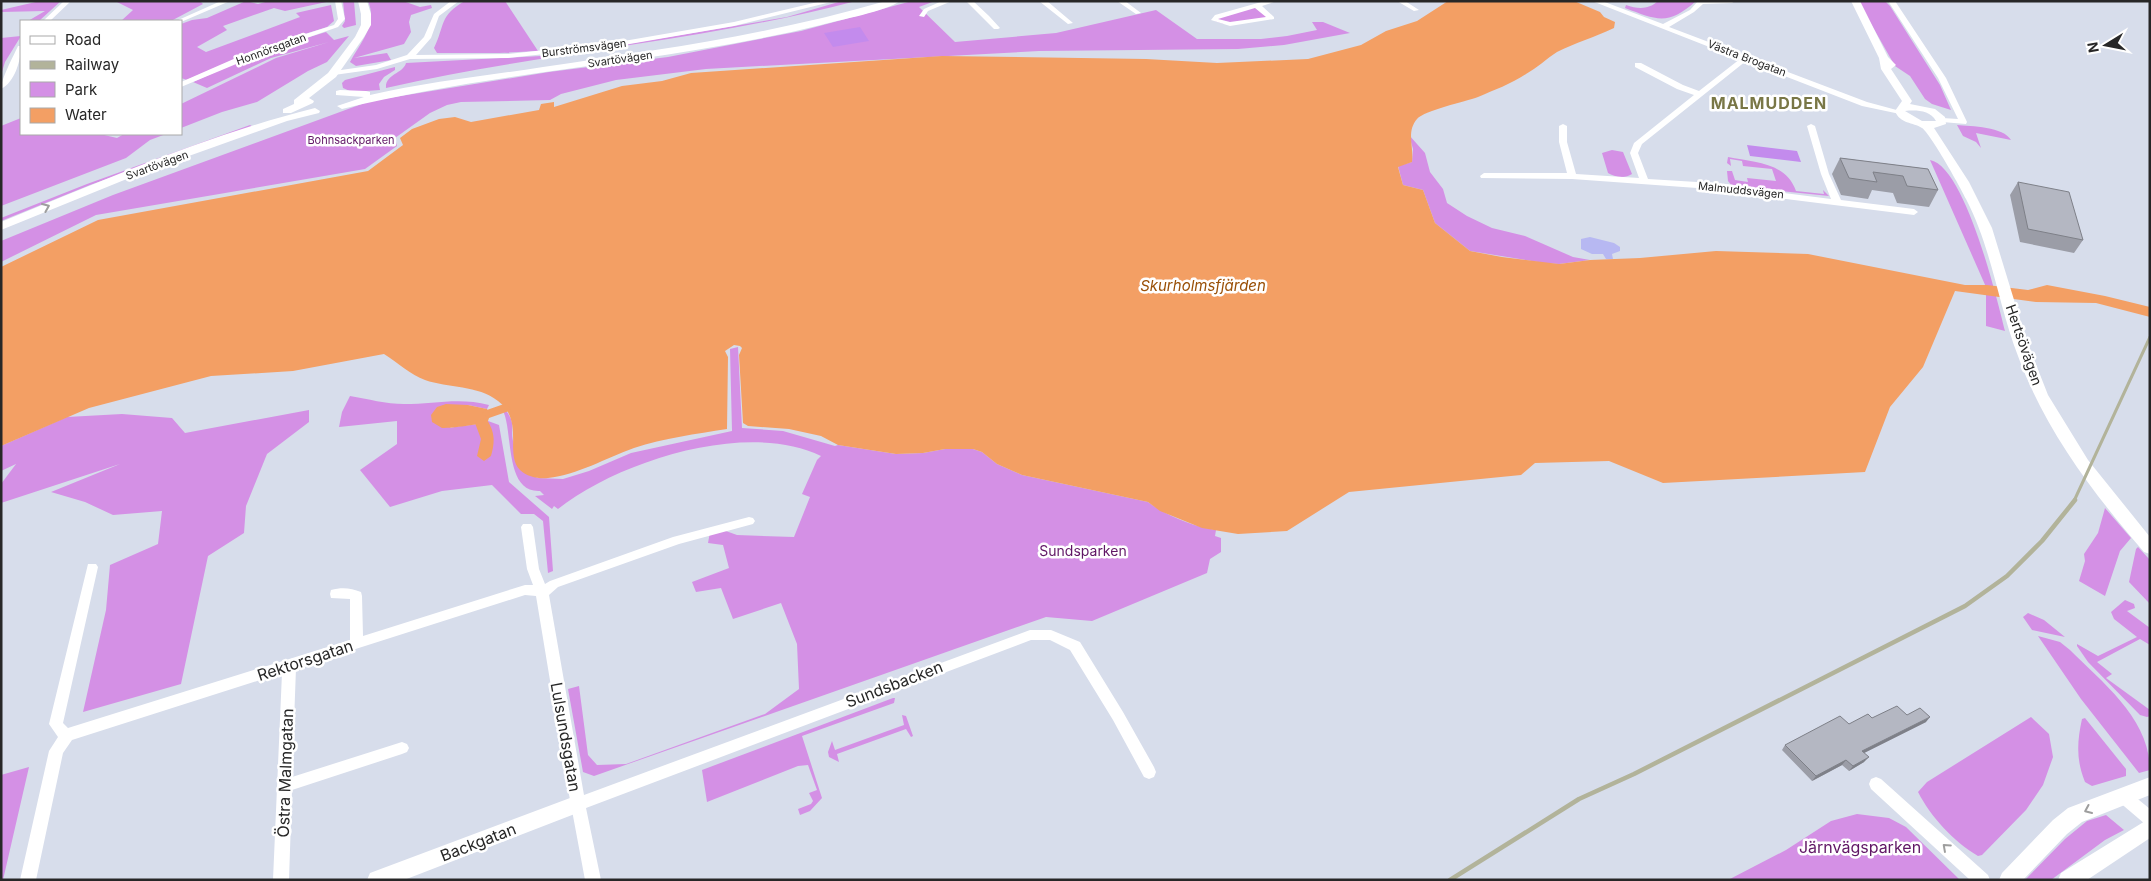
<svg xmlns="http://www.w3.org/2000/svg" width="2151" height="881" viewBox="0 0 2151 881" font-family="Inter,sans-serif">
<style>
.green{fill:#d490e5}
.sand{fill:#b7b8f2}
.pitch{fill:#c38bed}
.water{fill:#f39f64}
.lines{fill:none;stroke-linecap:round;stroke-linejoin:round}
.canal{fill:#f39f64;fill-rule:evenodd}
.street{fill:#fff;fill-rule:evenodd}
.secondary{fill:#fff;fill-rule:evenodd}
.rail-far1{stroke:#b2b39a;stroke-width:3}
.rail{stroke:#b2b39a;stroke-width:4.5}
.wall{fill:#9b9da7}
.shaded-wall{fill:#7e8088}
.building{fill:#b4b7c2;stroke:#7e8088}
.oneway{stroke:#9e9e9e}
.labels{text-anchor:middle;stroke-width:5;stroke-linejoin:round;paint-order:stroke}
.far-street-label{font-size:11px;fill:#272727;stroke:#fff}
.far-park-label{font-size:11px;fill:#601665;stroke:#fff}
.street-label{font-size:14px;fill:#272727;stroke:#fff}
.park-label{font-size:14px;fill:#601665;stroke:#fff}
.water-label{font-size:15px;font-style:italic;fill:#9a5007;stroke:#fff}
.far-district-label{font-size:16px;font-weight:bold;letter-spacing:1px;fill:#797746;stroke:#fff}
.near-street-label{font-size:16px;fill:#272727;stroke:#fff}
.near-park-label{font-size:16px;fill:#601665;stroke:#fff}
</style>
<rect width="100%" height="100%" fill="#d7ddeb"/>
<path class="green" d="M 40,1 L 61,1 L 39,21 L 28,21 L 45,11 L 1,12 L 1,10 Z
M 115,1 L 200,1 L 203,4 L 171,21 L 121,21 L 133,10 Z
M 246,1 L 258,4 L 269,1 L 331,1 L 285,11 L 274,8 L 223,26 L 227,30 L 197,47 L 206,52 L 300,17 L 296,13 L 331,5 L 334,21 L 327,27 L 267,46 L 187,80 L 181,78 L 181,24 L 192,20 L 207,18 Z
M 343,1 L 354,1 L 356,25 L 344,28 L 342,26 L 345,21 Z
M 368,1 L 403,1 L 420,7 L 431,5 L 432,8 L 411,15 L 409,22 L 411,32 L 404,44 L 354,58 L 387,53 L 391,60 L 356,66 L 350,62 C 361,42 378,24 368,1 Z
M 465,1 L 505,1 L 538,51 L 499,53 L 437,53 L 434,48 C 445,26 439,15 465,1 Z
M 842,1 L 856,1 C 701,42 542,52 386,88 C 385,74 403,74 406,63 L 541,56 L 621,45 L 787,17 Z
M 912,1 L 935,1 L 919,7 L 955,42 L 1056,33 L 1156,10 L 1197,39 L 1261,39 L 1287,36 L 1317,30 L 1312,22 L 1323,22 L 1350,33 L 1284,45 L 1238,49 L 1039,51 L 706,69 L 616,80 L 561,94 L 550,100 L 461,102 L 447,105 L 430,113 L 395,138 L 397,146 L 365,169 L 96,215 L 1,262 L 1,241 L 113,195 L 370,101 L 549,72 L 668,57 L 801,31 Z
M 1658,1 L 1696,1 C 1668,26 1657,20 1625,8 L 1626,5 C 1638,9 1648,10 1658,1 Z
M 1858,1 L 1885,1 L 1890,6 L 1940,85 L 1951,110 L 1932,104 L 1925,99 L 1910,76 L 1895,66 Z
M 1257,6 L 1271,18 L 1224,24 L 1215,21 L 1217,15 Z
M 326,32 L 334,40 L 349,36 L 327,62 L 308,71 L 257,102 L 222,112 L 181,128 L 181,104 L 276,58 L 329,42 L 271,58 L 207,88 L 193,82 L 260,52 Z
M 21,36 L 5,62 L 1,75 L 1,38 Z
M 395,67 L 395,70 L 384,77 L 379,84 L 380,90 L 352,92 L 343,88 L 342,83 L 345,80 Z
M 21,118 L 21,134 L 100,134 L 117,138 L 124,134 L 166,134 L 150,140 L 126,158 L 1,206 L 1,126 Z
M 250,125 L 253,127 L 90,185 L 1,221 L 1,218 L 87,184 Z
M 1957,125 C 1971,126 2004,127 2011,140 L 1976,133 L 1981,148 L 1976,142 L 1963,136 Z
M 1409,135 L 1425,153 L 1430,172 L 1443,189 L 1447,203 L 1467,216 L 1492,228 L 1525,236 L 1573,257 L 1590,260 L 1559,264 L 1544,263 L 1470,251 L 1435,223 L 1423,190 L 1403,185 L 1398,166 L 1412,162 L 1413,149 Z
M 1612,150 L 1623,152 L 1632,174 C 1625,179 1614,177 1608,173 L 1602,153 Z
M 1728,157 C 1753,162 1786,162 1796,191 L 1824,194 L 1823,190 L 1829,196 L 1732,186 L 1728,181 L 1727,171 L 1732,171 L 1735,180 L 1748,182 L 1747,178 L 1776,181 L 1772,169 L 1743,166 L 1742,161 L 1730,159 L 1731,166 L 1727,163 Z
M 1930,160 C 1965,166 1997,299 2005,331 L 1986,326 L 1986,287 Z
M 738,347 L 742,428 L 783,431 L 835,446 L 838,445 L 896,454 L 923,453 L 945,449 L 973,449 L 982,452 L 997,464 L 1022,475 L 1148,502 C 1167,516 1192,526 1216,530 L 1215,536 L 1221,538 L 1221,552 L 1210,559 L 1207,573 L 1092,621 L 1046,617 L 594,776 L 583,772 L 568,689 L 579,686 L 588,755 L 597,765 L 626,764 L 765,714 L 799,689 L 797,644 L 781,603 L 733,619 L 721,588 L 696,592 L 692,582 L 729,568 L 723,545 L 708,543 L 710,532 L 723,530 L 737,535 L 794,537 L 810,497 L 802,494 L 817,460 L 821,456 C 747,420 619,461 558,509 L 554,506 L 552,509 L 535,496 L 544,495 L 540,491 C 503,493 514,428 502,409 L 504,408 C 517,424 510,426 513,441 C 514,450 531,470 537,478 L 563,479 L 589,471 L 631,453 L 732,431 L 730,349 Z
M 350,396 C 368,399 386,404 404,404 C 434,404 460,397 489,405 L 487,409 L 468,405 L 450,428 C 462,425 476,426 488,421 L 499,425 L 509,482 L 549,517 L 553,571 L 548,573 L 543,521 L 534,514 L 521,514 L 492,485 L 442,491 L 390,507 L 360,470 L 397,444 L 397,421 L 339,427 L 342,412 Z
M 309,410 L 309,422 L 267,454 L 246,506 L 244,533 L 208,556 L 181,684 L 83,712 L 106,610 L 110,565 L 158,544 L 162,511 L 113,515 L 85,502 L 51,492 L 120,464 L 1,503 L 1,484 L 16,464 L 1,471 L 1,446 L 67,417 L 122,414 L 172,418 L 185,433 Z
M 2105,508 L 2131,538 L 2120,551 L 2105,596 L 2079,581 L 2085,561 L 2084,554 L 2098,533 Z
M 2138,547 L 2150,560 L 2150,604 L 2129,582 L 2136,549 Z
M 2125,600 L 2134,604 L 2135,608 L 2127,611 L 2150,628 L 2150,645 L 2140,639 L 2097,662 L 2112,674 L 2106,678 L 2150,710 L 2150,716 L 2147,717 L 2140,715 L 2088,662 L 2077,646 L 2077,644 L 2098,656 L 2137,637 L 2114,619 L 2111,612 Z
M 2028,613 L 2044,620 L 2065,637 L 2032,630 L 2023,617 Z
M 2038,636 L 2060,642 L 2070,650 C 2103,683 2150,719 2150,770 L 2139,773 L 2081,699 Z
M 893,698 L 895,698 L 894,703 L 802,736 L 822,798 L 810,811 L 800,815 L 798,809 L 811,804 L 813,801 L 809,793 L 817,790 L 808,765 L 798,766 L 707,802 L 702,770 Z
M 902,715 L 906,716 L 913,736 L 911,737 L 906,729 L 837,754 L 839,762 L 829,757 L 828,752 L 832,741 L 835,750 L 904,725 Z
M 2031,717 L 2049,734 L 2053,757 L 2043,785 L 2026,810 L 1982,855 L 1978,856 C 1953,841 1931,817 1918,792 L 1927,782 Z
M 2085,718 L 2126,769 L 2126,776 L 2092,786 L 2085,782 C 2076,760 2077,742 2082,719 Z
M 29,767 L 3,880 L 1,880 L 1,775 Z
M 1857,814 L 1889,818 L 1906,827 L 1960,880 L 1728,880 L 1786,850 L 1831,821 Z
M 2106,815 L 2124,830 L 2105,840 L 2051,880 L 2025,880 L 2065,839 L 2087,821 Z"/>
<path class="sand" d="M 1590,237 L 1614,243 L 1620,247 L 1620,251 L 1612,254 L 1613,259 L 1606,259 L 1603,254 L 1592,254 L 1581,249 L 1581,239 Z"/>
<path class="pitch" d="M 860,27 L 869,41 L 833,47 L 824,33 Z
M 1747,145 L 1797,151 L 1801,162 L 1750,156 Z"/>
<path class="water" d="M 1448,1 L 1574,1 L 1600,12 L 1604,17 L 1615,22 L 1614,28 C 1595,37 1575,43 1557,52 C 1546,59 1537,68 1526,74 C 1511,84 1494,90 1478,97 C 1465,102 1425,110 1417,119 C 1406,132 1414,146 1412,162 L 1398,167 L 1403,185 L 1423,190 L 1435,223 L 1470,251 L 1502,257 L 1559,264 L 1590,260 L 1640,258 L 1716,251 L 1808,254 L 1965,285 L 1987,285 L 2028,290 L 2047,285 L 2105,296 L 2150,307 L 2150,317 L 2096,303 L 2036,302 L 1955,291 L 1923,367 L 1890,407 L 1865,472 L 1663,483 L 1609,461 L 1535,463 L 1521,475 L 1349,492 L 1287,531 L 1238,534 L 1202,528 L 1160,511 L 1148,502 L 1022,475 L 997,464 L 982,452 L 973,449 L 945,449 L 923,453 L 896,454 L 838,445 L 821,436 L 789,429 L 748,426 L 743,423 L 739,355 L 742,348 L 740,346 L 734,345 L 725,351 L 728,357 L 727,429 C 696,434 664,438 634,448 C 606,458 577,475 548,478 C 539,479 527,477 520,470 C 504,454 525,421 498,401 C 478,385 448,388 425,380 C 411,375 397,362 384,354 L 293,371 L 211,376 L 89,408 L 1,446 L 1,267 L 98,220 L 368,171 L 403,145 L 400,138 L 412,129 L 439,119 L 455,117 L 471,122 L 539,110 L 541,104 L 554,102 L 554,107 L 622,86 L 662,81 L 691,73 L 942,56 L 1146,59 L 1217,63 L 1308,59 L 1361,45 L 1386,31 L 1417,21 Z
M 446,404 L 468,405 L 487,409 L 490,415 L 488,421 C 478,425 453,428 442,428 L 432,422 L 431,415 L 437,407 Z"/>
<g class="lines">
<path class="canal" d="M 504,404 L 511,408 L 509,411 L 489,418 L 482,414 L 484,411 Z
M 482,418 L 487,420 C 495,432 495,442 491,456 L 484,461 L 477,456 L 481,439 L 475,423 Z"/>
<path class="street" d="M 64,1 L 71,1 L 50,21 L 43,21 Z
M 221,1 L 230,1 L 181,22 L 176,21 Z
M 335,1 L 341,1 L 345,19 L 338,27 L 258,55 L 181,87 L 181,82 L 252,51 L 334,25 L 338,19 Z
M 451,1 L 459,1 L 439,16 L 431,38 L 416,55 L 508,54 L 618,42 L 734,22 L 822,1 L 835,1 L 734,26 L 618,46 L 508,58 L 410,59 L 377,69 L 334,75 L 330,73 L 334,71 L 376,65 L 407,55 L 424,37 L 434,14 Z
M 942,1 L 952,1 L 928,11 L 924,17 L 919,16 L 924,9 Z
M 966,1 L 973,1 L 989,16 L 1000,28 L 998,29 L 994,29 Z
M 1039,1 L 1047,1 L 1073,23 L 1068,24 Z
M 1117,1 L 1125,1 L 1141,13 L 1136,14 Z
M 1265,1 L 1277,1 L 1262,6 L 1274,17 L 1274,19 L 1230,26 L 1211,20 L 1215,15 ZM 1255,8 L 1266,17 L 1230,22 L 1218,19 Z
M 1397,1 L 1405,1 L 1419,10 L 1414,11 Z
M 1592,1 L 1602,1 L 1663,24 L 1690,10 L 1698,1 L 1735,1 L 1732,3 L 1703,4 L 1694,12 L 1669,27 L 1867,102 L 1904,112 L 1900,114 L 1862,106 L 1746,61 L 1642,144 L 1638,153 L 1648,179 L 1697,182 L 1831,199 L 1821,174 L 1807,126 L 1811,124 L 1815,126 L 1829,174 L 1841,200 L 1914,209 L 1918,212 L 1914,215 L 1697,188 L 1572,179 L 1481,178 L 1480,176 L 1484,173 L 1567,173 L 1559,142 L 1559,126 L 1563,124 L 1567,126 L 1567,142 L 1576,174 L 1639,178 L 1630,153 L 1634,143 L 1694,95 L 1677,89 L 1635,67 L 1635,63 L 1641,63 L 1683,85 L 1699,91 L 1740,59 Z
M 1888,1 L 1895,1 L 1946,78 L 1967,122 L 1966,124 L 1942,122 L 1938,120 L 1942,118 L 1958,119 L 1938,78 Z
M 18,46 L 21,46 C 21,60 15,82 1,89 C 1,79 13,57 18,46 Z
M 749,517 L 753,518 L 755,521 L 753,524 L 679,544 L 558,587 L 549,595 L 584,795 L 1030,630 L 1051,630 L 1080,642 L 1123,712 L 1154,767 L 1156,772 L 1154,777 L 1149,779 L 1144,777 L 1113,720 L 1070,650 L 1050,640 L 1031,640 L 586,808 L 601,880 L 585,880 L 568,789 L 536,596 L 525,595 L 296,668 L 292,777 L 402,742 L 407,744 L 409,748 L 407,752 L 402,754 L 292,790 L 289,880 L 273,880 L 282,673 L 72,740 L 63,753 L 36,880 L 20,880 L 49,751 L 58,737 L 49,724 L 88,564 L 96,564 L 98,567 L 63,723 L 68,728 L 350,640 L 350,599 L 331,598 L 330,594 L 331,590 C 342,587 351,588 361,592 L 362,596 L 363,636 L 525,585 L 533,585 L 527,569 L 521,527 L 523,524 L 531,524 L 533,527 L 539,569 L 545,584 L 550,581 L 673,537 Z
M 1876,777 L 1881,779 L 1988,875 L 1990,880 L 1970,880 L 1871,789 L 1869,784 L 1871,779 Z
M 2123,789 L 2128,791 L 2150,809 L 2150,826 L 2145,824 L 2118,801 L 2116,796 L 2118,791 Z"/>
<path class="secondary" d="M 358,1 L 367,1 L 371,14 L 371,25 L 364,37 L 336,77 L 309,98 L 314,101 L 313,103 L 291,113 L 283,113 L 283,109 L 294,104 L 294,100 L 328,73 L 355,37 L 361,25 L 361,14 Z
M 886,1 L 900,1 C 887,11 839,20 821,25 C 663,64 499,70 342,109 L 337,106 L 364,97 L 336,95 L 336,91 L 340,90 L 366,91 L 370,92 L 370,95 C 427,82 485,76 543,67 C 658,50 773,34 886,1 Z
M 1851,1 L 1860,1 L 1888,57 L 1896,65 L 1891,69 L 1912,101 L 1910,104 L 1935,109 L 1945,117 L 1946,124 L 1934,128 L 1969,182 L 1992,228 L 2026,339 L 2048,395 L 2088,460 L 2150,537 L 2150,554 L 2144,552 C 2093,493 2045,430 2018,356 C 1998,304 1992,249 1966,199 C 1961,188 1930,133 1922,128 C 1913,122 1900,124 1895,111 L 1902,101 L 1881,69 L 1879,58 ZM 1905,111 C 1916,110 1930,110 1936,121 L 1922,121 Z
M 315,108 L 320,111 L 319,113 L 287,121 L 144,172 L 1,230 L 1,222 C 104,180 207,135 315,108 Z
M 2150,777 L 2150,795 L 2082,822 L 2067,834 L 2023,880 L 1999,880 L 2002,873 L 2053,820 L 2068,808 Z
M 578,795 L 585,798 L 588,804 L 585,810 L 404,880 L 367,880 L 370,873 Z
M 2150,818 L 2150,838 L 2087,880 L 2058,880 L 2061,873 Z"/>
<path class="rail-far1" d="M 2074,501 L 2150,337"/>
<path class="rail" d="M 1450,880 L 1579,799 L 1634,774 L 1965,606 L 2007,576 L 2042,541 L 2075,500"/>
</g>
<path class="wall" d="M 1840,158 L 1928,169 L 1938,190 L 1929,207 L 1897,203 L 1893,193 L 1872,190 L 1868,199 L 1841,195 L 1832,174 Z
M 2018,182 L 2083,240 L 2074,253 L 2020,242 L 2010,195 Z
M 1907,715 L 1926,722 L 1864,753 L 1864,762 L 1849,771 L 1842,765 L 1812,781 L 1782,750 L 1785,745 L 1849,724 L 1872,718 Z"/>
<path class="shaded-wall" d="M 1930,717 L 1926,722 L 1858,756 L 1862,751 Z
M 1869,757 L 1864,762 L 1849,771 L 1853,766 Z
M 1846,760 L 1842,765 L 1812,781 L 1816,776 Z"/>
<path class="building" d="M 1840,158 L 1928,169 L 1938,190 L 1907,186 L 1903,176 L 1873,172 L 1877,182 L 1849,178 Z
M 2018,182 L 2069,192 L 2083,240 L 2028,229 Z
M 1897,706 L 1907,715 L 1920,708 L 1930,717 L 1862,751 L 1869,757 L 1853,766 L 1846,760 L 1816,776 L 1785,745 L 1840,716 L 1849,724 L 1868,714 L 1872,718 Z"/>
<defs><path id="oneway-chevron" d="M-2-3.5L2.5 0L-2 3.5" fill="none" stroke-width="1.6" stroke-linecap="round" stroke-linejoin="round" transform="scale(1.25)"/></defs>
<g class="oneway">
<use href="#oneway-chevron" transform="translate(46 207) rotate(-23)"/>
<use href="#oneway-chevron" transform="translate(2088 810) rotate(156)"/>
<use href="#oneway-chevron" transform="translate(1946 847) rotate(-138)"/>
</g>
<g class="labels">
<g class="far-street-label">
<text transform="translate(584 48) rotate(-7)" y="4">Burströmsvägen</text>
<text transform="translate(271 49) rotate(-20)" y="4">Honnörsgatan</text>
<text transform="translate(1747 58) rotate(21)" y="4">Västra Brogatan</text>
<text transform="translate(620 59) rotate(-8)" y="4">Svartövägen</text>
<text transform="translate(157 165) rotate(-20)" y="4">Svartövägen</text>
<text transform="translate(1741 190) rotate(6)" y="4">Malmuddsvägen</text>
</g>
<g class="far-park-label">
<text x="351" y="144">Bohnsackparken</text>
</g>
<g class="street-label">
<text transform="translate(2024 345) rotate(71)" y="5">Hertsövägen</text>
</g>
<g class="park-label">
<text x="1083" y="556">Sundsparken</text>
</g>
<g class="water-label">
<text x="1203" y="291">Skurholmsfjärden</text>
</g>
<g class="far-district-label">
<text x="1769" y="109">MALMUDDEN</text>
</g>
<g class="near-street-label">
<text transform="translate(305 660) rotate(-18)" y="6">Rektorsgatan</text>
<text transform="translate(894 684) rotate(-21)" y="6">Sundsbacken</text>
<text transform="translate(566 737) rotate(80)" y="6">Lulsundsgatan</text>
<text transform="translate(285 773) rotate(-88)" y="6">Östra Malmgatan</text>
<text transform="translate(478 842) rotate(-21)" y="6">Backgatan</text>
</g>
<g class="near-park-label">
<text x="1860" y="853">Järnvägsparken</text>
</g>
</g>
<rect width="2151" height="881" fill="none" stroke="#272727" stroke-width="5"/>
<rect x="20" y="20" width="162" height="115" fill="#ffffff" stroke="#a9a9a9"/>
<rect x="30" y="36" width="25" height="8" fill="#ffffff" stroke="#a9a9a9"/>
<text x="65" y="45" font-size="15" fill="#272727">Road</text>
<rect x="30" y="61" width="25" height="8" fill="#b2b39a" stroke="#a9a9a9"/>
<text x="65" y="70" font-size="15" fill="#272727">Railway</text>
<rect x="30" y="82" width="25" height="15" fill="#d490e5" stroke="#a9a9a9"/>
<text x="65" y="95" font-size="15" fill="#272727">Park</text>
<rect x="30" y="108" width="25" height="15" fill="#f39f64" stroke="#a9a9a9"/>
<text x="65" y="120" font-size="15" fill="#272727">Water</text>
<g transform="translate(2106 45) rotate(260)" stroke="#ffffff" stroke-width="4" paint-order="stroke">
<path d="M0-4L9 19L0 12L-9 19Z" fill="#272727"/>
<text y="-8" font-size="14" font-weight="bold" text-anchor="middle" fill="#272727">N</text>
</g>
</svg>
